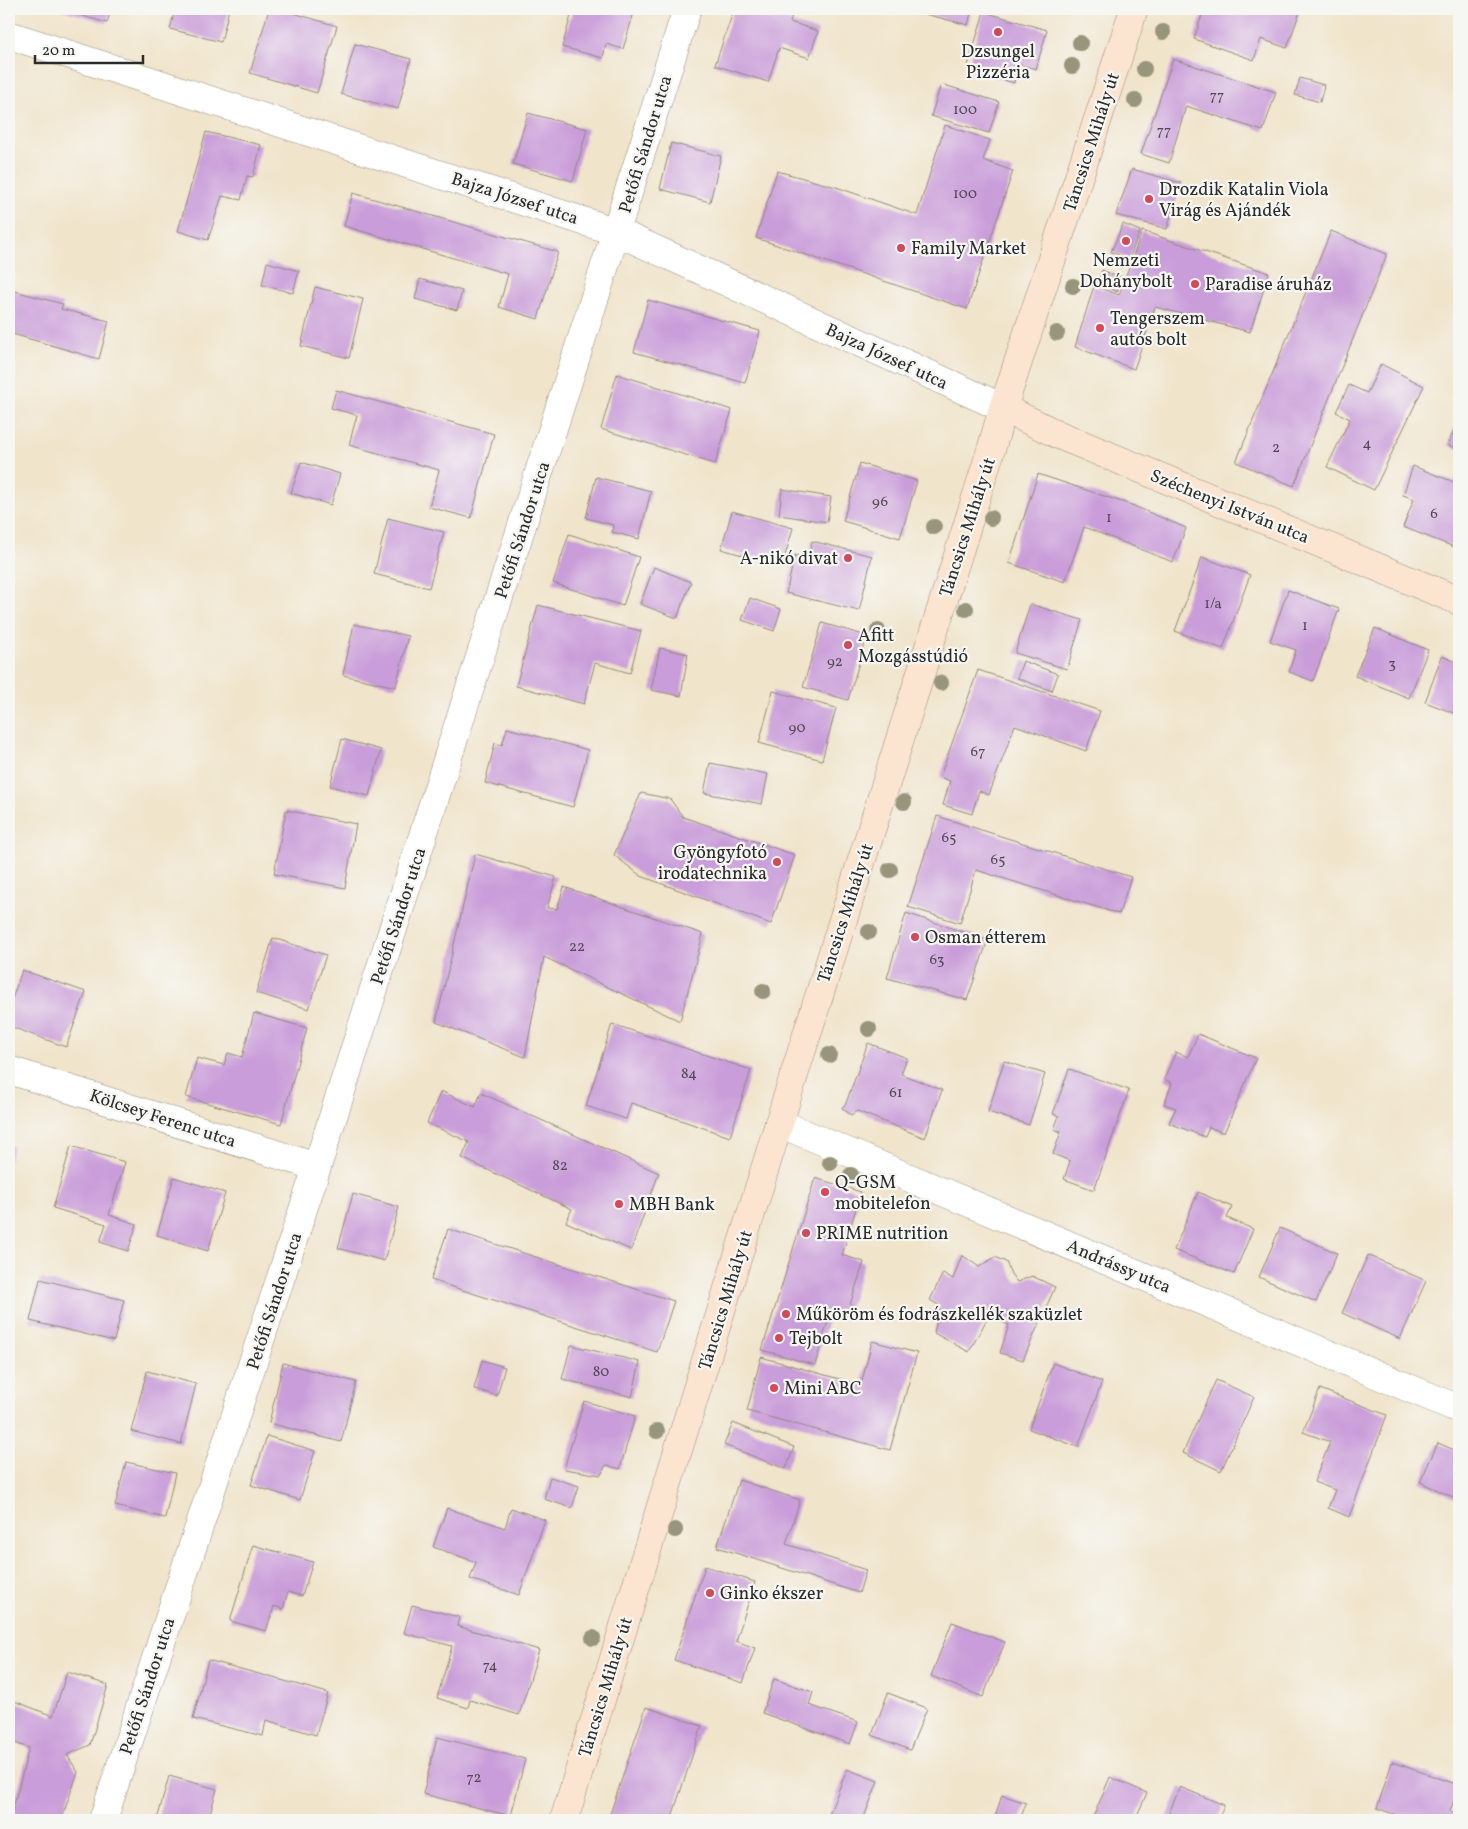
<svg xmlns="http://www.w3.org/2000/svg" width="1468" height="1829" viewBox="0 0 1468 1829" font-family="Vollkorn,serif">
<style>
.building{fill:#c99dd9}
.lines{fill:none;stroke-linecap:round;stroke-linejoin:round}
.street-casing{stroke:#8e887a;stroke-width:29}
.secondary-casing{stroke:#8e887a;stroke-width:29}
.street{stroke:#fff;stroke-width:28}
.secondary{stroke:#fce5d0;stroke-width:28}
.tree{fill:#97957c}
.poi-dot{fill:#d1495b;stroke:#f6f6f2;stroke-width:2}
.labels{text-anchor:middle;stroke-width:4.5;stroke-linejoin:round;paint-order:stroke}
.number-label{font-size:15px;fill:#524856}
.poi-label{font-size:18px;fill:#2b2b2b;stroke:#f6f6f2;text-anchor:start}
.street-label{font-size:18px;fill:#2b2b2b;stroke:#f6f6f2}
</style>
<rect width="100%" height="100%" fill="#f6f6f2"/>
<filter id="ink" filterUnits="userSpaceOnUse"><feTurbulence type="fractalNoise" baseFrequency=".02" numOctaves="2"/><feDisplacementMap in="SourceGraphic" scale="10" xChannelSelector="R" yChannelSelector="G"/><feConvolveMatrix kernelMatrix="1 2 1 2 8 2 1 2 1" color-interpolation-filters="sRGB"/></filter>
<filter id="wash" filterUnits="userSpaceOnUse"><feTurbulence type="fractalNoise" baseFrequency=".0096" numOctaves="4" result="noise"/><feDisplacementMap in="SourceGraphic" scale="20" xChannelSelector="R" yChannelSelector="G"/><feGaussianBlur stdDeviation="1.12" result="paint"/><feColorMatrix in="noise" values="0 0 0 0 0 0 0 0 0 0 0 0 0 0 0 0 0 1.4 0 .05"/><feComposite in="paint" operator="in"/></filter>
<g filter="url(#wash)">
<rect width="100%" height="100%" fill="#f0e4ca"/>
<g id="blocks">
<path class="building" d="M 59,9 L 111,9 L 107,23 Z
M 175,9 L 229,9 L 221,42 L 170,29 Z
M 269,9 L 280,9 L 337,26 L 317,93 L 250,73 Z
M 573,9 L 635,9 L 623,49 L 606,44 L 603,58 L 562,47 Z
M 734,9 L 794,9 L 790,22 L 818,31 L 809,58 L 779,48 L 768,82 L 715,65 Z
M 914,9 L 972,9 L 968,25 L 913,11 Z
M 1204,9 L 1301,9 L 1287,48 L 1261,39 L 1254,60 L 1194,39 Z
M 984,12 L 1047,30 L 1036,69 L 1018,64 L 1014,83 L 967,69 Z
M 355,44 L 411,59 L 398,109 L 341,94 Z
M 1173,59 L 1276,92 L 1263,131 L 1186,106 L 1169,163 L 1141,154 Z
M 1300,78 L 1324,85 L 1320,102 L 1295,95 Z
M 941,84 L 999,102 L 989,133 L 931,116 Z
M 528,113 L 587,129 L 573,181 L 513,164 Z
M 945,125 L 990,140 L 983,160 L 1013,171 L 967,309 L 756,238 L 777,171 L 836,187 L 917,215 Z
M 206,132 L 261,145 L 253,177 L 247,176 L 241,200 L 222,196 L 208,240 L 178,231 Z
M 671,143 L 721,156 L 710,202 L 660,189 Z
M 1132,169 L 1181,183 L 1167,229 L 1116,215 Z
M 353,193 L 558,252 L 538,319 L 499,307 L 508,274 L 344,226 Z
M 1123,224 L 1140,231 L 1129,259 L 1111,252 Z
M 1142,231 L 1269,273 L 1250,332 L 1155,307 L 1134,369 L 1075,347 L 1094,286 L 1119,295 Z
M 1331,231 L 1387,254 L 1294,486 L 1236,462 Z
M 267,262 L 299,271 L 293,293 L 262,285 Z
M 1102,270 L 1123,279 L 1117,292 L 1097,283 Z
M 420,279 L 462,291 L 457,310 L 415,299 Z
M 315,287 L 363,299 L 349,358 L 301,346 Z
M 11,290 L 63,304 L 61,309 L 109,321 L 99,359 L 9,333 L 9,298 Z
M 648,300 L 760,331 L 745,383 L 634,352 Z
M 1381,364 L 1424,386 L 1374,490 L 1327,467 L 1350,419 L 1336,412 L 1349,385 L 1367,393 Z
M 617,374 L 732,410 L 715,464 L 601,429 Z
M 336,390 L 494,434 L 471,518 L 429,507 L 439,470 L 349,445 L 357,415 L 331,408 Z
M 1459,417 L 1459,450 L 1448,445 Z
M 301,462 L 340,474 L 331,505 L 291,493 Z
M 860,463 L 917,481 L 900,538 L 843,521 Z
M 1413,466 L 1454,482 L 1459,469 L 1459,534 L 1454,547 L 1403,527 L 1414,499 L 1403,495 Z
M 1038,474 L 1134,506 L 1186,528 L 1173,562 L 1084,527 L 1065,582 L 1009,563 Z
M 596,477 L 651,491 L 639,539 L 612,532 L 613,525 L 586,518 Z
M 782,489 L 831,497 L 827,522 L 779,515 Z
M 732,511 L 793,528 L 782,566 L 721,549 Z
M 388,518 L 444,532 L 429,588 L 374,574 Z
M 569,534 L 639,557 L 623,606 L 553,583 Z
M 812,541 L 872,556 L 859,611 L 786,593 L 795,555 L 808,559 Z
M 1202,557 L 1250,575 L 1223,649 L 1175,631 Z
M 654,567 L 691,582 L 677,618 L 640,604 Z
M 1288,590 L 1339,609 L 1313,681 L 1289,672 L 1296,650 L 1270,641 Z
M 750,598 L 781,609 L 774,631 L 742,620 Z
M 1030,604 L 1082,620 L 1067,669 L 1015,653 Z
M 538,605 L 641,631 L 630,673 L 595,663 L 584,704 L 516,686 Z
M 822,623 L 867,636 L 848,700 L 803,687 Z
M 354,624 L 408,636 L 396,687 L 343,675 Z
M 1375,628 L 1428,650 L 1409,698 L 1355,676 Z
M 660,648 L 688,654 L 681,696 L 651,690 Z
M 1442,656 L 1459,663 L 1459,715 L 1425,702 Z
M 1023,661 L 1058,674 L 1052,691 L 1017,678 Z
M 978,670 L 1100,711 L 1086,751 L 1015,725 L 989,795 L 979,791 L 972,814 L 943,805 L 950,781 L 940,777 Z
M 773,691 L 836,708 L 822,760 L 759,743 Z
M 507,728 L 588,750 L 573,807 L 485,783 L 495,743 L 502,745 Z
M 342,739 L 381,750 L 369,796 L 330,786 Z
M 710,763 L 768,774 L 762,804 L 704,793 Z
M 641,793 L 670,799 L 683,817 L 795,855 L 771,924 L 641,876 L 614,855 Z
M 286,810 L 356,824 L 345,888 L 274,874 Z
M 937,816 L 1131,877 L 1119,914 L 976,870 L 960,923 L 908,907 Z
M 475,854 L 556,877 L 547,908 L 557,909 L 564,887 L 703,934 L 680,1021 L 544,957 L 525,1057 L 436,1022 Z
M 906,913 L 988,940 L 967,1000 L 887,978 Z
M 273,938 L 326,955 L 309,1009 L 256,993 Z
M 22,970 L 86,992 L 66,1047 L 9,1026 L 9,1008 Z
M 254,1013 L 307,1028 L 281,1124 L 186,1097 L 197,1058 L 224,1065 L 228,1053 L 242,1057 Z
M 612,1024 L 751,1070 L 730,1137 L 631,1103 L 626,1119 L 586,1106 Z
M 1198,1034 L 1256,1058 L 1224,1133 L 1209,1127 L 1205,1137 L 1169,1123 L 1176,1108 L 1164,1104 L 1172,1083 L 1164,1079 L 1176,1052 L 1188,1057 Z
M 868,1043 L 907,1058 L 901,1074 L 942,1090 L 925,1138 L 857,1111 L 851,1115 L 842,1108 L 846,1103 Z
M 1004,1061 L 1045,1074 L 1029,1125 L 988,1112 Z
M 1069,1069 L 1129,1090 L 1094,1190 L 1064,1179 L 1070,1161 L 1053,1154 L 1061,1132 L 1054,1129 L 1059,1116 L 1053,1114 Z
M 441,1091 L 475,1107 L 481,1093 L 659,1173 L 631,1250 L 566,1222 L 572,1209 L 462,1158 L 469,1142 L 427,1123 Z
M 9,1145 L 13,1146 L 9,1162 Z
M 71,1146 L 125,1162 L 109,1215 L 137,1224 L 128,1251 L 100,1242 L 106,1224 L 53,1208 Z
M 174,1177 L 225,1193 L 208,1251 L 157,1235 Z
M 815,1178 L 861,1192 L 842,1255 L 864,1262 L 845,1320 L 830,1314 L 815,1365 L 762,1350 Z
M 1198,1192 L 1232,1207 L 1227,1218 L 1253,1229 L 1234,1274 L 1174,1250 Z
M 353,1194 L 399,1207 L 384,1261 L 338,1248 Z
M 1280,1228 L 1337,1253 L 1316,1302 L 1259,1277 Z
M 448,1229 L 674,1301 L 657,1352 L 431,1280 Z
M 962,1255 L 979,1267 L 995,1257 L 1006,1262 L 1011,1274 L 1017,1282 L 1032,1276 L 1055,1287 L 1023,1360 L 1000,1353 L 1009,1325 L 988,1317 L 969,1352 L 934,1333 L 940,1306 L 930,1300 L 943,1273 L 953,1279 Z
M 1368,1255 L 1426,1281 L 1400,1339 L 1342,1313 Z
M 40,1279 L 124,1300 L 114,1341 L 30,1321 Z
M 872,1341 L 917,1353 L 890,1450 L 747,1411 L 761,1357 L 861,1385 Z
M 571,1345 L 640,1362 L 632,1397 L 562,1379 Z
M 482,1360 L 505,1367 L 497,1396 L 474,1389 Z
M 283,1363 L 356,1382 L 341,1442 L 269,1423 Z
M 1053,1363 L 1102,1382 L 1078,1447 L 1029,1429 Z
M 147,1371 L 196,1384 L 181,1444 L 131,1431 Z
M 1216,1380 L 1254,1397 L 1221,1471 L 1183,1453 Z
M 1320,1389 L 1387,1415 L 1349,1517 L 1328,1508 L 1335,1490 L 1314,1482 L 1330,1442 L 1303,1432 Z
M 584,1401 L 635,1416 L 620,1469 L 606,1465 L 601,1475 L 564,1469 Z
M 733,1423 L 794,1447 L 786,1469 L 724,1445 Z
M 267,1436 L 315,1451 L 300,1500 L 251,1485 Z
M 1438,1443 L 1459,1452 L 1459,1489 L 1455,1498 L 1420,1482 Z
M 126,1462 L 175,1473 L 165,1518 L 115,1506 Z
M 550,1477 L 579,1486 L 572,1508 L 544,1499 Z
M 739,1480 L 800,1500 L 786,1544 L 866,1570 L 859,1593 L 717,1547 Z
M 447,1508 L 505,1528 L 511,1508 L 545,1520 L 519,1595 L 470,1579 L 476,1562 L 433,1547 Z
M 253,1545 L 313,1562 L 302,1596 L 288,1592 L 283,1609 L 274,1606 L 266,1631 L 230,1621 Z
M 705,1566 L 755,1582 L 736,1641 L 755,1648 L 743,1683 L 674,1660 Z
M 412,1605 L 459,1617 L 457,1626 L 539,1650 L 519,1715 L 470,1700 L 468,1708 L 437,1698 L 452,1646 L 404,1633 Z
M 952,1622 L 1005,1642 L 983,1697 L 931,1676 Z
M 208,1660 L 328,1693 L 316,1735 L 266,1720 L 263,1736 L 193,1719 Z
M 67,1672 L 108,1685 L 90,1745 L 67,1755 L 78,1772 L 61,1820 L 10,1820 L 29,1748 L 9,1741 L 9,1699 L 53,1716 Z
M 774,1679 L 813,1692 L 809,1705 L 858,1722 L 850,1744 L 762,1713 Z
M 888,1693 L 927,1708 L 910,1750 L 872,1735 Z
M 646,1707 L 702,1726 L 671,1820 L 608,1820 Z
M 437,1737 L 525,1759 L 511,1816 L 423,1794 Z
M 1392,1762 L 1459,1785 L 1450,1812 L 1459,1815 L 1459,1820 L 1410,1820 L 1377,1808 Z
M 847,1769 L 878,1781 L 863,1820 L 827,1820 Z
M 169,1776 L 217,1789 L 208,1820 L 157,1820 Z
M 1110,1777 L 1147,1793 L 1135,1820 L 1092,1820 Z
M 1180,1787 L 1224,1805 L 1218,1820 L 1166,1820 Z
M 1002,1795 L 1026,1803 L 1020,1820 L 994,1820 Z"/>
</g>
</g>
<g filter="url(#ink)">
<use href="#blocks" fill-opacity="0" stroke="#8e887a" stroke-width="1"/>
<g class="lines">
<defs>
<path id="street" d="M 9,35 L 617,232 L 1003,408
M 9,1070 L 317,1167
M 779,1123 L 1459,1409
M 103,1820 L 317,1167 L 687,9"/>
<path id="secondary" d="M 1003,408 L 1059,435 L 1459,601
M 564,1820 L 779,1123 L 991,450 L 1003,408 L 1134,9"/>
</defs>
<use href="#street" class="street-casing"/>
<use href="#secondary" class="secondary-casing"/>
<use href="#street" class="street"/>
<use href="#secondary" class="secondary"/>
</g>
<g class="tree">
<circle cx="1163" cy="32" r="8"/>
<circle cx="1080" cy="43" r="8"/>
<circle cx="1072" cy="66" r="8"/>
<circle cx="1144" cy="69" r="8"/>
<circle cx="1135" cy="100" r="8"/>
<circle cx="1073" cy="286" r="8"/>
<circle cx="1057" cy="333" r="8"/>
<circle cx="991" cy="518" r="8"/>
<circle cx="934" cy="527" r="8"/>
<circle cx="966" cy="609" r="8"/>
<circle cx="878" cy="631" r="8"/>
<circle cx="941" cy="683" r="8"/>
<circle cx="904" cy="802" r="8"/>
<circle cx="890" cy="870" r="8"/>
<circle cx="869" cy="932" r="8"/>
<circle cx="763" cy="991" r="8"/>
<circle cx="869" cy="1029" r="8"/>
<circle cx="829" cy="1055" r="8"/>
<circle cx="830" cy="1163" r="8"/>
<circle cx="851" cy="1175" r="8"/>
<circle cx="657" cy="1431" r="8"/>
<circle cx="675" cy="1530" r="8"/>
<circle cx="593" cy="1638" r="8"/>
</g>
</g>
<g class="poi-dot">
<circle cx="998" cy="32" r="5"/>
<circle cx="1149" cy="199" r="5"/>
<circle cx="1126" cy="241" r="5"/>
<circle cx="901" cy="248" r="5"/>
<circle cx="1195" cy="284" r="5"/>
<circle cx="1100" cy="328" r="5"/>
<circle cx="848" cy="558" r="5"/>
<circle cx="848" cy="645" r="5"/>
<circle cx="777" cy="862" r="5"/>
<circle cx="915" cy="937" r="5"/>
<circle cx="825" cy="1192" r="5"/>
<circle cx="619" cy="1204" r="5"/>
<circle cx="806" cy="1233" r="5"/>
<circle cx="786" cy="1314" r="5"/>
<circle cx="779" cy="1338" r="5"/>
<circle cx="774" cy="1388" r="5"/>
<circle cx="710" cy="1593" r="5"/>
</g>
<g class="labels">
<g class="number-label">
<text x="1217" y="100">77</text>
<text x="965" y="114">100</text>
<text x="1164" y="135">77</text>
<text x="965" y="198">100</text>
<text x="1367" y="448">4</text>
<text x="1276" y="452">2</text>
<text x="880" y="506">96</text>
<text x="1434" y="518">6</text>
<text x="1109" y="522">1</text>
<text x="1213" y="608">1/a</text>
<text x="1305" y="630">1</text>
<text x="835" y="666">92</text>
<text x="1392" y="668">3</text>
<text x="797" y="732">90</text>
<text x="978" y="756">67</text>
<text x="949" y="842">65</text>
<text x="998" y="864">65</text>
<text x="577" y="951">22</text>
<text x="937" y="964">63</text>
<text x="689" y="1078">84</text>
<text x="896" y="1097">61</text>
<text x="560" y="1170">82</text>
<text x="601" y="1376">80</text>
<text x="490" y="1670">74</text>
<text x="474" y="1782">72</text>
</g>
<g class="poi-label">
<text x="998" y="57" text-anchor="middle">Dzsungel<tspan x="998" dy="21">Pizzéria</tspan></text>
<text x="1159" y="195">Drozdik Katalin Viola<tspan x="1159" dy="21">Virág és Ajándék</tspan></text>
<text x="911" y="254">Family Market</text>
<text x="1126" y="266" text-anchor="middle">Nemzeti<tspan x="1126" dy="21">Dohánybolt</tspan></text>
<text x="1205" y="290">Paradise áruház</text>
<text x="1110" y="324">Tengerszem<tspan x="1110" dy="21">autós bolt</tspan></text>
<text x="838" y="564" text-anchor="end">A-nikó divat</text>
<text x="858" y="641">Afitt<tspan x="858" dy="21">Mozgásstúdió</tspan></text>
<text x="767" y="858" text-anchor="end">Gyöngyfotó<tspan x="767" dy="21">irodatechnika</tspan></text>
<text x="925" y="943">Osman étterem</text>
<text x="835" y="1188">Q-GSM<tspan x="835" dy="21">mobitelefon</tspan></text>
<text x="629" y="1210">MBH Bank</text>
<text x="816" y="1239">PRIME nutrition</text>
<text x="796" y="1320">Műköröm és fodrászkellék szaküzlet</text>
<text x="789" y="1344">Tejbolt</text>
<text x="784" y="1394">Mini ABC</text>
<text x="720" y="1599">Ginko ékszer</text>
</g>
<g class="street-label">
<text transform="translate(1091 142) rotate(-72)" y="6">Táncsics Mihály út</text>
<text transform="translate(645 144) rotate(-73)" y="6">Petőfi Sándor utca</text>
<text transform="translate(515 198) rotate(18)" y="6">Bajza József utca</text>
<text transform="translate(887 356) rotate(25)" y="6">Bajza József utca</text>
<text transform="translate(1230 506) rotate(22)" y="6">Széchenyi István utca</text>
<text transform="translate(967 527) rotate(-72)" y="6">Táncsics Mihály út</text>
<text transform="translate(522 530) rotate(-72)" y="6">Petőfi Sándor utca</text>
<text transform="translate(845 913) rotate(-72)" y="6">Táncsics Mihály út</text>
<text transform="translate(398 916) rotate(-72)" y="6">Petőfi Sándor utca</text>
<text transform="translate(163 1118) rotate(18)" y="6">Kölcsey Ferenc utca</text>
<text transform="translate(1119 1266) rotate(23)" y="6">Andrássy utca</text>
<text transform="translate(725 1300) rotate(-73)" y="6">Táncsics Mihály út</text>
<text transform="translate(274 1301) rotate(-72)" y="6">Petőfi Sándor utca</text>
<text transform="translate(147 1686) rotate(-72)" y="6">Petőfi Sándor utca</text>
<text transform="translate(605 1687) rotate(-73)" y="6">Táncsics Mihály út</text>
</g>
</g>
<rect width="1468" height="1829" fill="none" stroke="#f6f6f2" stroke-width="30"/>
<path d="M35 55v8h108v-8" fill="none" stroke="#2b2b2b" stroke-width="2.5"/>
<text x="42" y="55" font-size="15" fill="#2b2b2b" stroke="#f6f6f2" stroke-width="4" paint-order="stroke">20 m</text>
</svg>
